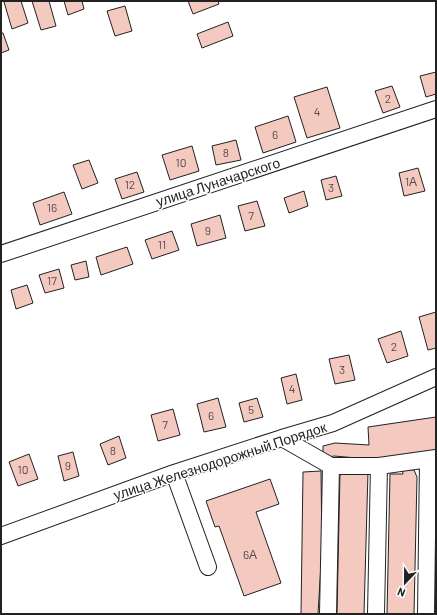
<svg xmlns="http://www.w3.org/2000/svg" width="437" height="615" viewBox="0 0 437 615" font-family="Barlow,sans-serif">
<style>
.building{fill:#f3c9c0;stroke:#222}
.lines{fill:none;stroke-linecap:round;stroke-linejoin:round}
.minor-casing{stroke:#222;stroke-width:18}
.minor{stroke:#fff;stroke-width:16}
.labels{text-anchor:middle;stroke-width:3;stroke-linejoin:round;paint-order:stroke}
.number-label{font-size:12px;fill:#564c4a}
.street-label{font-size:14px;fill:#222;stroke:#fff}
</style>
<rect width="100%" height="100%" fill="#fff"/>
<path class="building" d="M 6,1 L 21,1 L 28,23 L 12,29 L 4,2 Z
M 32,1 L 49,1 L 56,26 L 41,30 Z
M 64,1 L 82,1 L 84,9 L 68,15 Z
M 188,1 L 218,1 L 219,4 L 193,14 Z
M 125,6 L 132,31 L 115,36 L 107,11 Z
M 228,22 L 233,36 L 202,48 L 197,34 Z
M 1,33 L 3,33 L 9,50 L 1,53 Z
M 436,72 L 436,94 L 426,97 L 420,76 Z
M 392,86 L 400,107 L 383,113 L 375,91 Z
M 327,87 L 340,128 L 307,138 L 294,97 Z
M 288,116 L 296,142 L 263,153 L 255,127 Z
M 236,140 L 241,160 L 216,165 L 212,146 Z
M 192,146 L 199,171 L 170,180 L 162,155 Z
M 89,160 L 98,183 L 82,189 L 73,165 Z
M 418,168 L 425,191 L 404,196 L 399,173 Z
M 137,172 L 144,192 L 122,199 L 115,179 Z
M 336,176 L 342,196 L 326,200 L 321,180 Z
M 304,191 L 308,206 L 289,213 L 284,198 Z
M 64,192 L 72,214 L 40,225 L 33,203 Z
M 257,201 L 265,226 L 245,231 L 238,206 Z
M 220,215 L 226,238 L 197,246 L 191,224 Z
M 172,231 L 179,250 L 152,259 L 145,240 Z
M 127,247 L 133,264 L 101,275 L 96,257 Z
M 86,261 L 89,277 L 75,280 L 71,265 Z
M 59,269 L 64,288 L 45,293 L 39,275 Z
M 27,285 L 33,303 L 16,309 L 11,290 Z
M 436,312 L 436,348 L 428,350 L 419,317 Z
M 401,331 L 408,356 L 387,363 L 378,339 Z
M 349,355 L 355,380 L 335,384 L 329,359 Z
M 296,374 L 302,400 L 287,404 L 281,378 Z
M 218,398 L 226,427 L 204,432 L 197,404 Z
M 257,398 L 263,417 L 244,422 L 239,403 Z
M 173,409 L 180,435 L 158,441 L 151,415 Z
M 436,417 L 436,451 L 399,457 L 369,459 L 334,456 L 323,458 L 323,446 L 335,443 L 369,445 L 368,427 Z
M 119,436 L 126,458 L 108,465 L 100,444 Z
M 73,452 L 79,476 L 64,481 L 58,456 Z
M 29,454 L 38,479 L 18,486 L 9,462 Z
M 402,469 L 414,470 L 417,477 L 414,614 L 387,614 L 390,474 L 403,474 Z
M 321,471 L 322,548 L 318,614 L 301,614 L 303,472 Z
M 368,472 L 364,614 L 337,614 L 340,473 Z
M 270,479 L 279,504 L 256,512 L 281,583 L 244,596 L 219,526 L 215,527 L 206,501 Z"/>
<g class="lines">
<defs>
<path id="minor" d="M 1,254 L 436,109
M 282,438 L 331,466 L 379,466 L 436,458
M 174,473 L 208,567
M 1,536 L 174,473 L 282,438 L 333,423 L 436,377
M 328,614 L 331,466
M 376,614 L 379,466
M 426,614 L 428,460"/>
</defs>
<use href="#minor" class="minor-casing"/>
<use href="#minor" class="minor"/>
</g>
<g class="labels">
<g class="number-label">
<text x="388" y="103">2</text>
<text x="317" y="116">4</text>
<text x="275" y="139">6</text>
<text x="226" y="157">8</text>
<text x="181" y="167">10</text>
<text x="411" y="186">1А</text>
<text x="130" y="189">12</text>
<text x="331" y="192">3</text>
<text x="52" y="212">16</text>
<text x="251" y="220">7</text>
<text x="208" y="235">9</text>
<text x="162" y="249">11</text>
<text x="52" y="285">17</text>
<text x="394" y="351">2</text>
<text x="342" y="374">3</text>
<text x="292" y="393">4</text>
<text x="251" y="414">5</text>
<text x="211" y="420">6</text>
<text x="165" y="429">7</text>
<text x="113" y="455">8</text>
<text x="68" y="470">9</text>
<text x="23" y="474">10</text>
<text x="250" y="559">6А</text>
</g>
<g class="street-label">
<text transform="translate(218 182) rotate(-18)" y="5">улица Луначарского</text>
<text transform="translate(220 461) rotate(-18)" y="5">улица Железнодорожный Порядок</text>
</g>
</g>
<rect width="437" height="615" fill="none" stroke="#222222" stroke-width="4"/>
<g transform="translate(405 583) rotate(202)" stroke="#ffffff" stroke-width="3" paint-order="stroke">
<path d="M0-3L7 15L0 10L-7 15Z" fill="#222222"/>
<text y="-6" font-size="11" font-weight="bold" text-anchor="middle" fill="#222222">N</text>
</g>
</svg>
